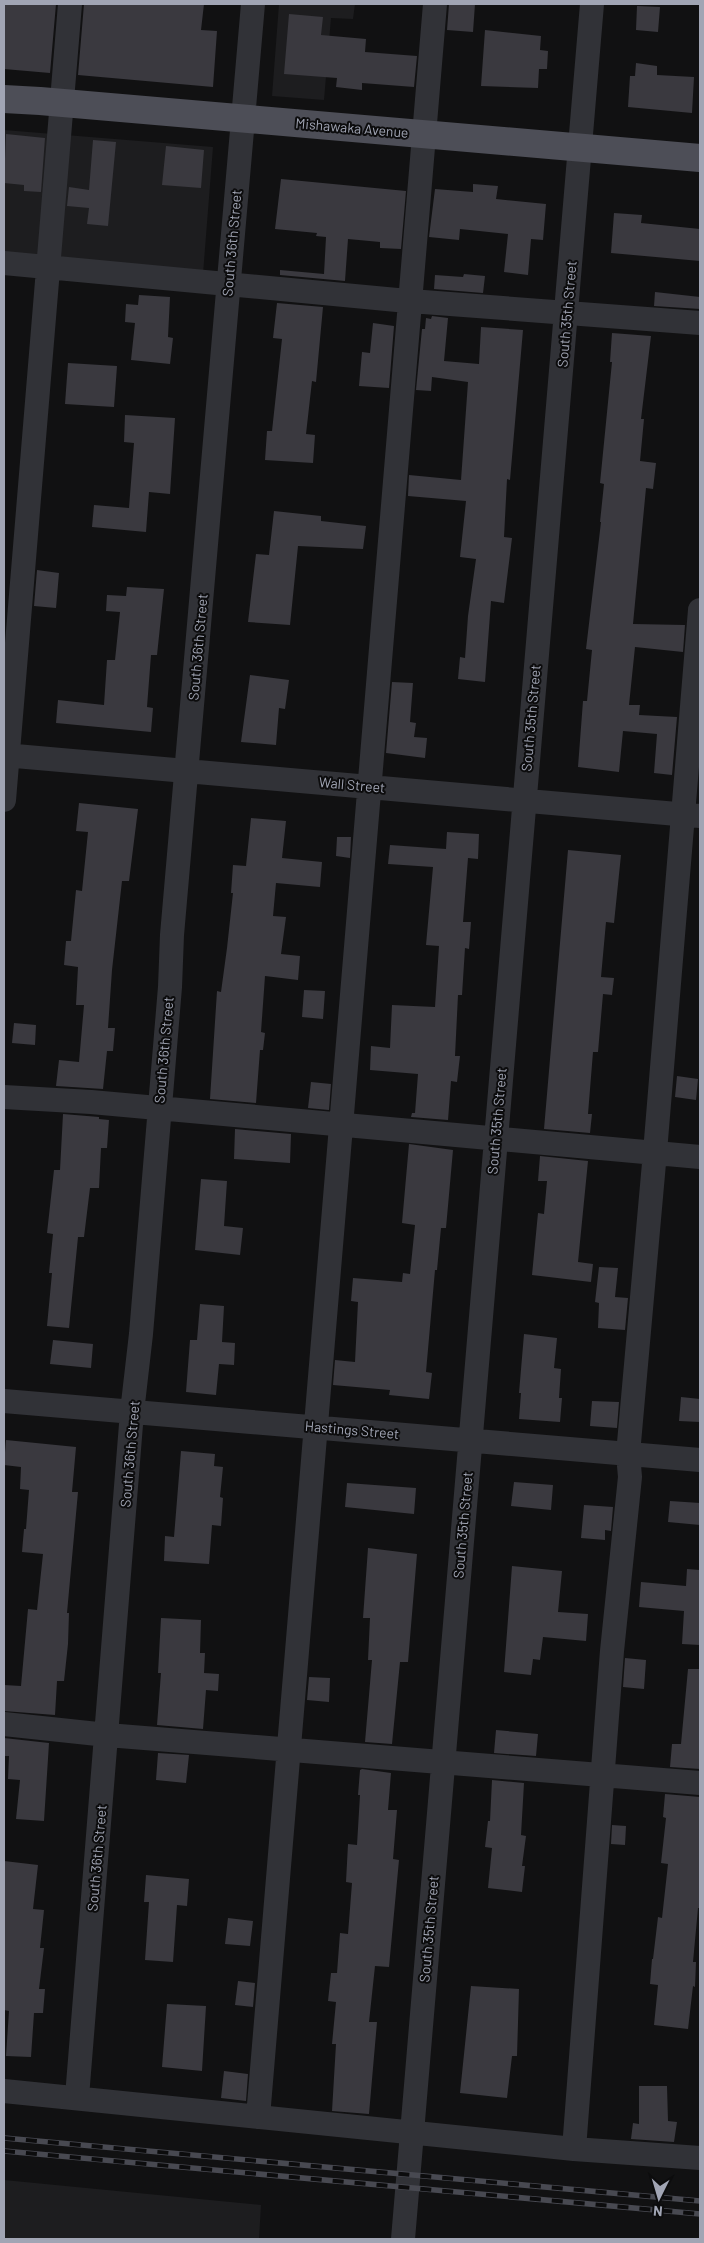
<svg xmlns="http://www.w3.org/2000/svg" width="704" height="2243" viewBox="0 0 704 2243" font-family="Barlow,sans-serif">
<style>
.built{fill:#1d1d1f}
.building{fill:#3a393f}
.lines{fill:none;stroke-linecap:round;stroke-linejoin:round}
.minor{stroke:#313237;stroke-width:24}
.major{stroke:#4d4e57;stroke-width:28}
.rail-casing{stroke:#484951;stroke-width:5.5}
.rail{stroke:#0c0c0d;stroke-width:4;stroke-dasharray:11;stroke-linecap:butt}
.labels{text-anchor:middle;stroke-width:4;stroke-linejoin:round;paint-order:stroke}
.street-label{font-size:14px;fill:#a1a5b4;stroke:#0c0c0d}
</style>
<rect width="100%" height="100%" fill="#111112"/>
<path class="built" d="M 279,4 L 355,4 L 353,19 L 331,18 L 324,100 L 272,96 Z
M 4,130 L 213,147 L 203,274 L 4,258 Z
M 4,2180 L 261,2205 L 259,2239 L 4,2239 Z"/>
<path class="building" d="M 4,4 L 56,4 L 50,73 L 4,69 Z
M 84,4 L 204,4 L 201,30 L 217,31 L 213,87 L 78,75 Z
M 449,4 L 475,4 L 473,32 L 447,30 Z
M 637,6 L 660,7 L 658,32 L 636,30 Z
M 289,14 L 323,17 L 321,35 L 366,39 L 365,52 L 417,56 L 414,87 L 362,83 L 362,90 L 336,87 L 337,78 L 284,74 Z
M 485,30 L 541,36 L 540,50 L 548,51 L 547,69 L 539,69 L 538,88 L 481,86 Z
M 636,63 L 657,66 L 657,75 L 694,77 L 692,113 L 628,107 L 630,76 L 635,76 Z
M 6,134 L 45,138 L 41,192 L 24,191 L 24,185 L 4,183 Z
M 93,140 L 116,142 L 108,226 L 87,224 L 89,208 L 67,206 L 69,187 L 89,190 Z
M 166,146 L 204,150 L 201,188 L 162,185 Z
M 281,179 L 406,191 L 401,249 L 380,248 L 380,242 L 348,239 L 345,281 L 280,275 L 280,270 L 324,274 L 326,237 L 316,236 L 317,233 L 275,229 Z
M 473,184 L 498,186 L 496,199 L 546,204 L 543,240 L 531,239 L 528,275 L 504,272 L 508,234 L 460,229 L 459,240 L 429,237 L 435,189 L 473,192 Z
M 614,213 L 642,215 L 641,223 L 700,229 L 700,261 L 611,253 Z
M 464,274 L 485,276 L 483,293 L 434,289 L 435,275 L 463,277 Z
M 655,292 L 700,297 L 700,309 L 654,306 Z
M 139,295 L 170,297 L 168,337 L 173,338 L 170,364 L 131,360 L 135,323 L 125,322 L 126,304 L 138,305 Z
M 277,303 L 323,307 L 316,382 L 312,381 L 306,434 L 315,435 L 313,463 L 265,460 L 267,431 L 272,431 L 282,339 L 273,338 Z
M 432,316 L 448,318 L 444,361 L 479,364 L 481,327 L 523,330 L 510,480 L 507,479 L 504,537 L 512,538 L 504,603 L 491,601 L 485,682 L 458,679 L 460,657 L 465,658 L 468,616 L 476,559 L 460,557 L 466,501 L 408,496 L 409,475 L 461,480 L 468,382 L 432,377 L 431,391 L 416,390 L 422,329 L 425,329 L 426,318 L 431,319 Z
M 373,323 L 394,326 L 389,388 L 359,386 L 362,352 L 370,353 Z
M 612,333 L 651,336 L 641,419 L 644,419 L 640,461 L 656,463 L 653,489 L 646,488 L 633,624 L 685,625 L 683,652 L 635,647 L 629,705 L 640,705 L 639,715 L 677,717 L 672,775 L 654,773 L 657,734 L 623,731 L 619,772 L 578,767 L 583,701 L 587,701 L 592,650 L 586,649 L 601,522 L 600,522 L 604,484 L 600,483 L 612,362 L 610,362 Z
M 68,363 L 117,366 L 114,407 L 65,404 Z
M 125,415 L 175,418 L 170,494 L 149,492 L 146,532 L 92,527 L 94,505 L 129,508 L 134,443 L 124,442 Z
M 274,511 L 321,516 L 321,521 L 366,526 L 363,549 L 298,546 L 290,625 L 248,622 L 256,554 L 269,555 Z
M 37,570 L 59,573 L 56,608 L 34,606 Z
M 127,587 L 164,589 L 157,655 L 151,655 L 147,707 L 153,708 L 151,732 L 56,723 L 58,700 L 104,705 L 107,660 L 115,660 L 120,612 L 106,611 L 107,595 L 126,596 Z
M 250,675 L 289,680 L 285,709 L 279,708 L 276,745 L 241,742 Z
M 392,682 L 413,683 L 410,722 L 416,723 L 414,737 L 427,738 L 425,758 L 386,753 Z
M 79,803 L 138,809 L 129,881 L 122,881 L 112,970 L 108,1028 L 115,1028 L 113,1051 L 107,1051 L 103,1089 L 56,1086 L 59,1060 L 79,1062 L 84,1005 L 76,1005 L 78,967 L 64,965 L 66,941 L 71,941 L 76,890 L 82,891 L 88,832 L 76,831 Z
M 251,818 L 286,821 L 282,858 L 322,862 L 320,887 L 276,883 L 273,916 L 286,917 L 281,954 L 300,956 L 298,980 L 265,976 L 261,1032 L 265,1033 L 263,1050 L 260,1050 L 256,1103 L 210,1099 L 217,991 L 221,992 L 227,948 L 233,893 L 231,893 L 233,865 L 246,866 Z
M 447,832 L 479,834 L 478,859 L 468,858 L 463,922 L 471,922 L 469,949 L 465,948 L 462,995 L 458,995 L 455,1056 L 460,1056 L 457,1082 L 451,1081 L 448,1120 L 411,1117 L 412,1113 L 415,1113 L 418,1074 L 370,1070 L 371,1046 L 390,1048 L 392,1005 L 435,1007 L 439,946 L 426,945 L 433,867 L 388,864 L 390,845 L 446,849 Z
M 337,837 L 351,837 L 350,858 L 336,856 Z
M 568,850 L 621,855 L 614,923 L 606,922 L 601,977 L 614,978 L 612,995 L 603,994 L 598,1052 L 593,1052 L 588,1114 L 592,1114 L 590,1133 L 544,1129 Z
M 304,990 L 325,991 L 323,1019 L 302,1017 Z
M 14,1023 L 36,1025 L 35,1045 L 12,1043 Z
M 677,1076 L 698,1079 L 696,1100 L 675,1097 Z
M 311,1082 L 331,1084 L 329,1110 L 308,1108 Z
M 63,1114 L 99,1117 L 99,1119 L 109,1120 L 107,1148 L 101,1148 L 99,1188 L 90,1188 L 84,1237 L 78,1237 L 69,1328 L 47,1326 L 52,1273 L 49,1273 L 53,1234 L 47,1233 L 54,1170 L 60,1170 Z
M 235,1129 L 291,1134 L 290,1163 L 234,1159 Z
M 409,1144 L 453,1150 L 446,1228 L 441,1228 L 437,1270 L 435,1270 L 426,1372 L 432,1373 L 429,1399 L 389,1395 L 390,1390 L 333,1385 L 335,1360 L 355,1362 L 358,1302 L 351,1301 L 353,1278 L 402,1282 L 403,1273 L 410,1274 L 415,1225 L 402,1223 Z
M 540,1156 L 588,1161 L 578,1262 L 593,1264 L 591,1282 L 532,1275 L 538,1213 L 544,1214 L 547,1181 L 538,1181 Z
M 201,1179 L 227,1181 L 224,1226 L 243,1228 L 240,1255 L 195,1250 Z
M 599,1267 L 618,1268 L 615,1297 L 628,1298 L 625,1330 L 598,1328 L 599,1303 L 595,1302 Z
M 200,1304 L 224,1306 L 222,1342 L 235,1343 L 234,1365 L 219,1364 L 216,1395 L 186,1392 L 190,1340 L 197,1340 Z
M 524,1334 L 557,1338 L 554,1368 L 561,1369 L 559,1398 L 562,1398 L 560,1422 L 519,1419 L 521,1393 L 519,1393 Z
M 53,1340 L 93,1344 L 91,1368 L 50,1364 Z
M 681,1397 L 700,1399 L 700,1422 L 679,1421 Z
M 592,1401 L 619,1402 L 617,1428 L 590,1426 Z
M 6,1440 L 76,1447 L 72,1492 L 78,1492 L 67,1613 L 69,1613 L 68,1644 L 64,1681 L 57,1681 L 55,1715 L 4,1711 L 4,1685 L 21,1686 L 28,1609 L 37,1610 L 43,1554 L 22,1552 L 24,1529 L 26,1529 L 29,1490 L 20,1489 L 21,1467 L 4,1465 Z
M 181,1451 L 215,1454 L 214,1466 L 223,1467 L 220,1497 L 223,1498 L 221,1526 L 212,1525 L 209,1564 L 164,1561 L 165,1536 L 174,1537 Z
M 514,1482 L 553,1485 L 551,1510 L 511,1506 Z
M 347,1483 L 416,1488 L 414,1514 L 345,1507 Z
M 670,1501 L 700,1503 L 700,1525 L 668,1522 Z
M 584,1505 L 613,1507 L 611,1531 L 605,1530 L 605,1540 L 581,1538 Z
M 368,1548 L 417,1554 L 408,1662 L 400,1662 L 392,1744 L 365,1742 L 372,1660 L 368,1660 L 370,1618 L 363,1618 Z
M 512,1566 L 562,1571 L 558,1612 L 588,1614 L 586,1641 L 543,1637 L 540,1660 L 533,1659 L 531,1675 L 504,1672 Z
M 687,1569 L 700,1570 L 700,1645 L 682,1644 L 684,1611 L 639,1607 L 641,1582 L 686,1586 Z
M 161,1618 L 201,1620 L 200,1653 L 205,1653 L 204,1673 L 219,1674 L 218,1691 L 206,1690 L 203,1729 L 157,1725 L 161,1673 L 158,1673 Z
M 625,1658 L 646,1660 L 644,1689 L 623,1687 Z
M 688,1669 L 700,1669 L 700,1769 L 670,1767 L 672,1744 L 681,1744 Z
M 309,1677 L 330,1678 L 329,1702 L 307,1700 Z
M 496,1730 L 538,1734 L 536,1756 L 494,1753 Z
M 4,1738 L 49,1743 L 44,1821 L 16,1819 L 20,1780 L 8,1779 L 9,1756 L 4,1756 Z
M 158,1753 L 189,1755 L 186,1783 L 156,1780 Z
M 362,1769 L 391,1773 L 388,1810 L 397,1810 L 393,1859 L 399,1860 L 389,1967 L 375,1966 L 369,2022 L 377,2022 L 369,2114 L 332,2111 L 336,2044 L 332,2044 L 336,2002 L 328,2001 L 331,1973 L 337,1973 L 340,1933 L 348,1934 L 352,1883 L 346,1882 L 348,1844 L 357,1845 L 360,1795 L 358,1795 L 360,1770 Z
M 492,1780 L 524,1783 L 521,1835 L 526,1836 L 522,1866 L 525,1866 L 522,1892 L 488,1888 L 492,1848 L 485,1847 L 488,1821 L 490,1821 Z
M 665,1794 L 700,1797 L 700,1908 L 698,1908 L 693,1962 L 696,1962 L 695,1987 L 693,1986 L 688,2029 L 654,2025 L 658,1985 L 650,1984 L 652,1959 L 653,1959 L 658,1917 L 662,1918 L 668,1864 L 661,1863 L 666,1818 L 663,1817 Z
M 612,1825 L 626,1826 L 625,1845 L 611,1844 Z
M 4,1861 L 38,1865 L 33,1909 L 44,1910 L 40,1948 L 44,1948 L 39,1989 L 45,1989 L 43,2013 L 34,2013 L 31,2057 L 6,2056 L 9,2011 L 4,2010 Z
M 146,1875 L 189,1879 L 187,1906 L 177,1905 L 173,1962 L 145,1960 L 149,1902 L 144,1902 Z
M 228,1918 L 253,1921 L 250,1946 L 225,1944 Z
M 238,1981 L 255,1983 L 253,2007 L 235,2005 Z
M 471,1986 L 519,1989 L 517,2056 L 512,2056 L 507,2098 L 460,2093 Z
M 167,2004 L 206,2006 L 202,2071 L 162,2067 Z
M 224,2071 L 248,2074 L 246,2101 L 221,2098 Z
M 639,2086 L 667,2086 L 668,2121 L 677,2122 L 674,2142 L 631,2139 L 633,2123 L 639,2124 Z"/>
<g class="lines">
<path class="minor" d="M 4,263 L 397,300 L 700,323
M 4,755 L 700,816
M 4,800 L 70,4
M 4,1097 L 91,1102 L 700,1157
M 4,1401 L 700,1460
M 4,1724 L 107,1735 L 700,1783
M 4,2091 L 574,2149 L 700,2158
M 77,2097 L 132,1412 L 141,1334 L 170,987 L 172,935 L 253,4
M 258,2117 L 435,4
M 574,2149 L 612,1651 L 630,1477 L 628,1454 L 655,1152 L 700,610
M 403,2239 L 592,4"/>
<path class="major" d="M 4,99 L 40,101 L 700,158"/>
<defs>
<path id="rail" d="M 4,2138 L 700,2201
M 4,2151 L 700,2214"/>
</defs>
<use href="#rail" class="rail-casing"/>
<use href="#rail" class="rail"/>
</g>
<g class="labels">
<g class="street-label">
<text transform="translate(352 128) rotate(5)" y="5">Mishawaka Avenue</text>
<text transform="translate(232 243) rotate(-85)" y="5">South 36th Street</text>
<text transform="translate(567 314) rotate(-85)" y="5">South 35th Street</text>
<text transform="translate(198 647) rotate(-85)" y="5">South 36th Street</text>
<text transform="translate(531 718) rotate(-85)" y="5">South 35th Street</text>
<text transform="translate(352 785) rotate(5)" y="5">Wall Street</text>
<text transform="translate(164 1050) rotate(-85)" y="5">South 36th Street</text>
<text transform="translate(497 1121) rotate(-85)" y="5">South 35th Street</text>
<text transform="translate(352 1430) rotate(5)" y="5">Hastings Street</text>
<text transform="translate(130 1454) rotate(-85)" y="5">South 36th Street</text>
<text transform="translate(463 1525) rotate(-85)" y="5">South 35th Street</text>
<text transform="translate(97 1858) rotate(-85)" y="5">South 36th Street</text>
<text transform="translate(429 1929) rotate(-85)" y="5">South 35th Street</text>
</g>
</g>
<rect width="704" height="2243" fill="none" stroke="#a1a5b4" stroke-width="10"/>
<g transform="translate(659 2198) rotate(185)" stroke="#0c0c0d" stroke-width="4" paint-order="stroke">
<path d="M0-4L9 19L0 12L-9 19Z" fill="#a1a5b4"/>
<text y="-8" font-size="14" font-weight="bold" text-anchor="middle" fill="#a1a5b4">N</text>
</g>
</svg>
